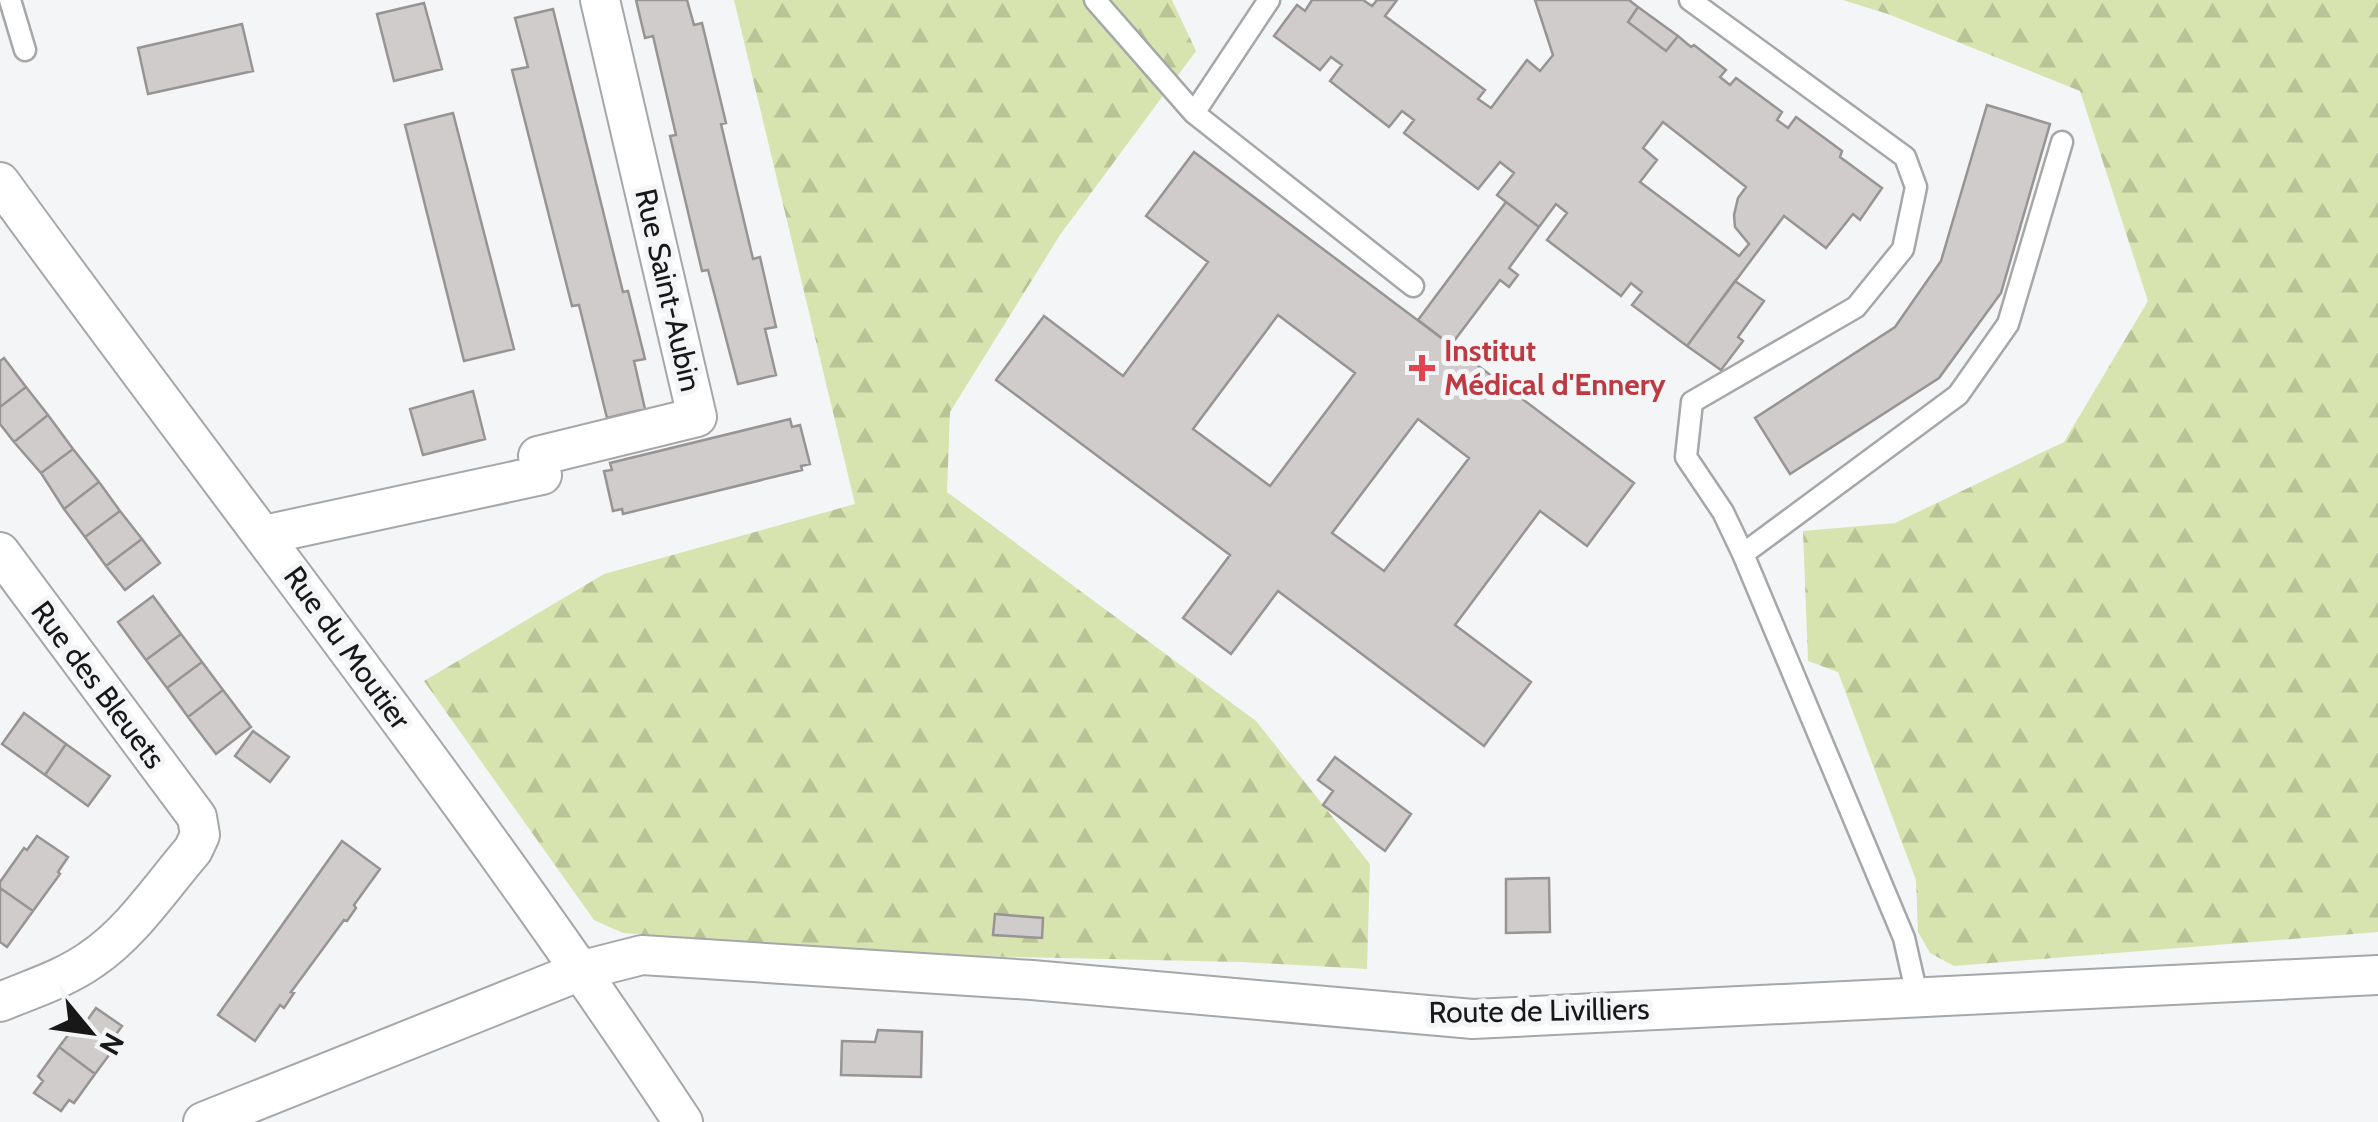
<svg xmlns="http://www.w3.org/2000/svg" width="2378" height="1122" viewBox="0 0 2378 1122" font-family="Cabin,sans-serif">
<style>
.forest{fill:url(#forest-firs)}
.building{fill:#cfcccb;stroke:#979493;stroke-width:2.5;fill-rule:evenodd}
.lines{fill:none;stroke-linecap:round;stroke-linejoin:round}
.service-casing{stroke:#a5a7a9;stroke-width:25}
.minor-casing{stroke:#a5a7a9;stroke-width:42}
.service{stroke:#fff;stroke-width:20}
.minor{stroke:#fff;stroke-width:38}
.health-dot{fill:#e0444e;stroke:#f3f5f7;stroke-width:4}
.labels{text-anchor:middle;stroke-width:10;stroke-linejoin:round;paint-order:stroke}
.street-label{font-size:30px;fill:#181819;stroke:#f3f5f7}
.health-label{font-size:30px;font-weight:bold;fill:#be3a42;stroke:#f3f5f7;text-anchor:start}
</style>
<defs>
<pattern id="forest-firs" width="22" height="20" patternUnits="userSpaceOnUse" patternTransform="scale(2.5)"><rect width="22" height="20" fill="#d8e4af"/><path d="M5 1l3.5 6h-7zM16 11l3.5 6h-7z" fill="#b9c396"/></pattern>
</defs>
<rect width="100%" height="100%" fill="#f3f5f7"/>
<path class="forest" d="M 734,0 L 1172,0 L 1196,51 L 1060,235 L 950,412 L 947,492 L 1256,721 L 1370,864 L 1367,969 L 1241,962 L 967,956 L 623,933 L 594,920 L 424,681 L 604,574 L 855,504 Z
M 1843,0 L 2378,0 L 2378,932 L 1954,966 L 1930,953 L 1918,932 L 1916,880 L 1838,672 L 1808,661 L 1803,531 L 1895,523 L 2064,442 L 2148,301 L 2080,91 L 1888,14 Z"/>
<path class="building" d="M 636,0 L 687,0 L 694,25 L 702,23 L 726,123 L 721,124 L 753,259 L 760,257 L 776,327 L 765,329 L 776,375 L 738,384 L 708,270 L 702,271 L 670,136 L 676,135 L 653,36 L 645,38 Z
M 1312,0 L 1363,0 L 1372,6 L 1377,0 L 1397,0 L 1385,16 L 1485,90 L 1478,99 L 1491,108 L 1527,60 L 1540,71 L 1553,55 L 1535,0 L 1629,0 L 1638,7 L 1628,22 L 1666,51 L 1678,36 L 1691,47 L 1694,45 L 1726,70 L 1720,77 L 1730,85 L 1736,78 L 1782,112 L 1777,120 L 1788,128 L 1796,117 L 1842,151 L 1840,157 L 1882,188 L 1860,220 L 1853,214 L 1826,248 L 1784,216 L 1687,346 L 1632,305 L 1642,292 L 1631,283 L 1621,296 L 1547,240 L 1567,213 L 1556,204 L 1539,227 L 1497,195 L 1514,173 L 1500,162 L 1478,189 L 1404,133 L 1414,120 L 1402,111 L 1389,127 L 1330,81 L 1342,65 L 1331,57 L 1320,70 L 1274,36 L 1297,5 L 1305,11 ZM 1663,122 L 1746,187 L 1738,198 L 1734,215 L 1735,227 L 1749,244 L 1739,256 L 1640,182 L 1657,160 L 1643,148 Z
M 424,3 L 442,69 L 394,81 L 377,14 Z
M 1638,7 L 1678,36 L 1666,51 L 1628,22 Z
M 553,9 L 623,292 L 628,291 L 645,359 L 634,361 L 645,409 L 607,418 L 579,305 L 572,306 L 512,70 L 528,67 L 515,18 Z
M 242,24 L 253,71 L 148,94 L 138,48 Z
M 1987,105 L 2050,124 L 2001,293 L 1939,378 L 1790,474 L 1755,418 L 1895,327 L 1941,261 Z
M 453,113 L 514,349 L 464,361 L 405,125 Z
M 1194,152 L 1634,483 L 1587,546 L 1540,511 L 1455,625 L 1531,682 L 1484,746 L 1278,591 L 1231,654 L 1183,618 L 1230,555 L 996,380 L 1044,316 L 1123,376 L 1208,262 L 1146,216 ZM 1278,315 L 1355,373 L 1270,486 L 1193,429 ZM 1418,419 L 1469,458 L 1384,571 L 1332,533 Z
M 1506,202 L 1539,227 L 1509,268 L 1518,275 L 1509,287 L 1500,280 L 1451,345 L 1418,320 Z
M 1735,281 L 1764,301 L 1738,337 L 1743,341 L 1721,370 L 1687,346 Z
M 4,358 L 26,387 L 0,407 L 0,361 Z
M 26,387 L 48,415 L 14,442 L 0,424 L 0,407 Z
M 473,391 L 485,439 L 423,455 L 410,409 Z
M 48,415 L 73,449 L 41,473 L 14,442 Z
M 790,419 L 792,427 L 800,425 L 810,464 L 801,466 L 802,470 L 623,514 L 622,509 L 613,511 L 604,471 L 612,470 L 610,463 Z
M 73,449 L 99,482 L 64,509 L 41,473 Z
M 99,482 L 120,511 L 85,537 L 64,509 Z
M 120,511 L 142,539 L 106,566 L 85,537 Z
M 142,539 L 160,563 L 125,590 L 106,566 Z
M 153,596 L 181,634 L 146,660 L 118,622 Z
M 181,634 L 202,662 L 167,688 L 146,660 Z
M 202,662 L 223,690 L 188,717 L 167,688 Z
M 223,690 L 251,727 L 216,754 L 188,717 Z
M 24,713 L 66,744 L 45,775 L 2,744 Z
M 253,731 L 289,757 L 270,782 L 235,756 Z
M 66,744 L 110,776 L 88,806 L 45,775 Z
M 1335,757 L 1411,814 L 1385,851 L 1323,805 L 1333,791 L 1318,780 Z
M 37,836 L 68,857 L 58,872 L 60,874 L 33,911 L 0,888 L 0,882 L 24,848 L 27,850 Z
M 342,841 L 380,869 L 354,905 L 356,908 L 347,921 L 344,920 L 291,992 L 294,993 L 284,1008 L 280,1005 L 255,1041 L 218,1015 Z
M 1549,878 L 1550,932 L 1506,933 L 1506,879 Z
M 0,888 L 33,911 L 7,947 L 0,942 Z
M 995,914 L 1043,918 L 1042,938 L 993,935 Z
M 96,1008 L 122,1026 L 112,1040 L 118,1043 L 95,1074 L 59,1047 L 81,1018 L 86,1022 Z
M 878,1030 L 922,1032 L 921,1077 L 841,1075 L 842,1041 L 875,1042 Z
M 59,1047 L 95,1074 L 74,1103 L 69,1100 L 61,1111 L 34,1093 L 43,1081 L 38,1076 Z"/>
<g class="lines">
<defs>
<path id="service" d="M 10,0 L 25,50
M 1095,0 L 1194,113
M 1269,0 L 1194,113 L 1413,286
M 1690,0 L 1905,157 L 1916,187 L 1903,249 L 1856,307 L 1692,402 L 1686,457 L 1723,512 L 1743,554 L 1904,938 L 1917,995
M 1743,554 L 1958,395 L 2008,324 L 2062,142"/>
<path id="minor" d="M 0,182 C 228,496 470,799 683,1122
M 264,535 L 542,475 L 538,456 L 697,417 L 600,0
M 0,552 L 197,817 L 200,835 L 193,850 C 162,886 132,932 92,959 C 64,979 31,989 0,1002
M 203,1122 L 583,970 L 642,955 L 1032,980 L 1473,1019 L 2378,975"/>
</defs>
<use href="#service" class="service-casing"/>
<use href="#minor" class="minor-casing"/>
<use href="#service" class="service"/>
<use href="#minor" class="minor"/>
</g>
<path class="health-dot" d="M1417 353h10v10h10v10h-10v10h-10v-10h-10v-10h10z"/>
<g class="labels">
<g class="street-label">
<text transform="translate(668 290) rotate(77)" y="10">Rue Saint-Aubin</text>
<text transform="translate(347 648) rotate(54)" y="10">Rue du Moutier</text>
<text transform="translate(98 685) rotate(53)" y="10">Rue des Bleuets</text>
<text transform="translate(1539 1011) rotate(-1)" y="10">Route de Livilliers</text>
</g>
<g class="health-label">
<text x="1444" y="361">Institut<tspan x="1444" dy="34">Médical d'Ennery</tspan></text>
</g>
</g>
<g transform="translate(90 1032) rotate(119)" stroke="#f3f5f7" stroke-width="8" paint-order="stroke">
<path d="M0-8L18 38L0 25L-18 38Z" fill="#181819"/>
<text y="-15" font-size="28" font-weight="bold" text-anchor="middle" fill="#181819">N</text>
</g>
</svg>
